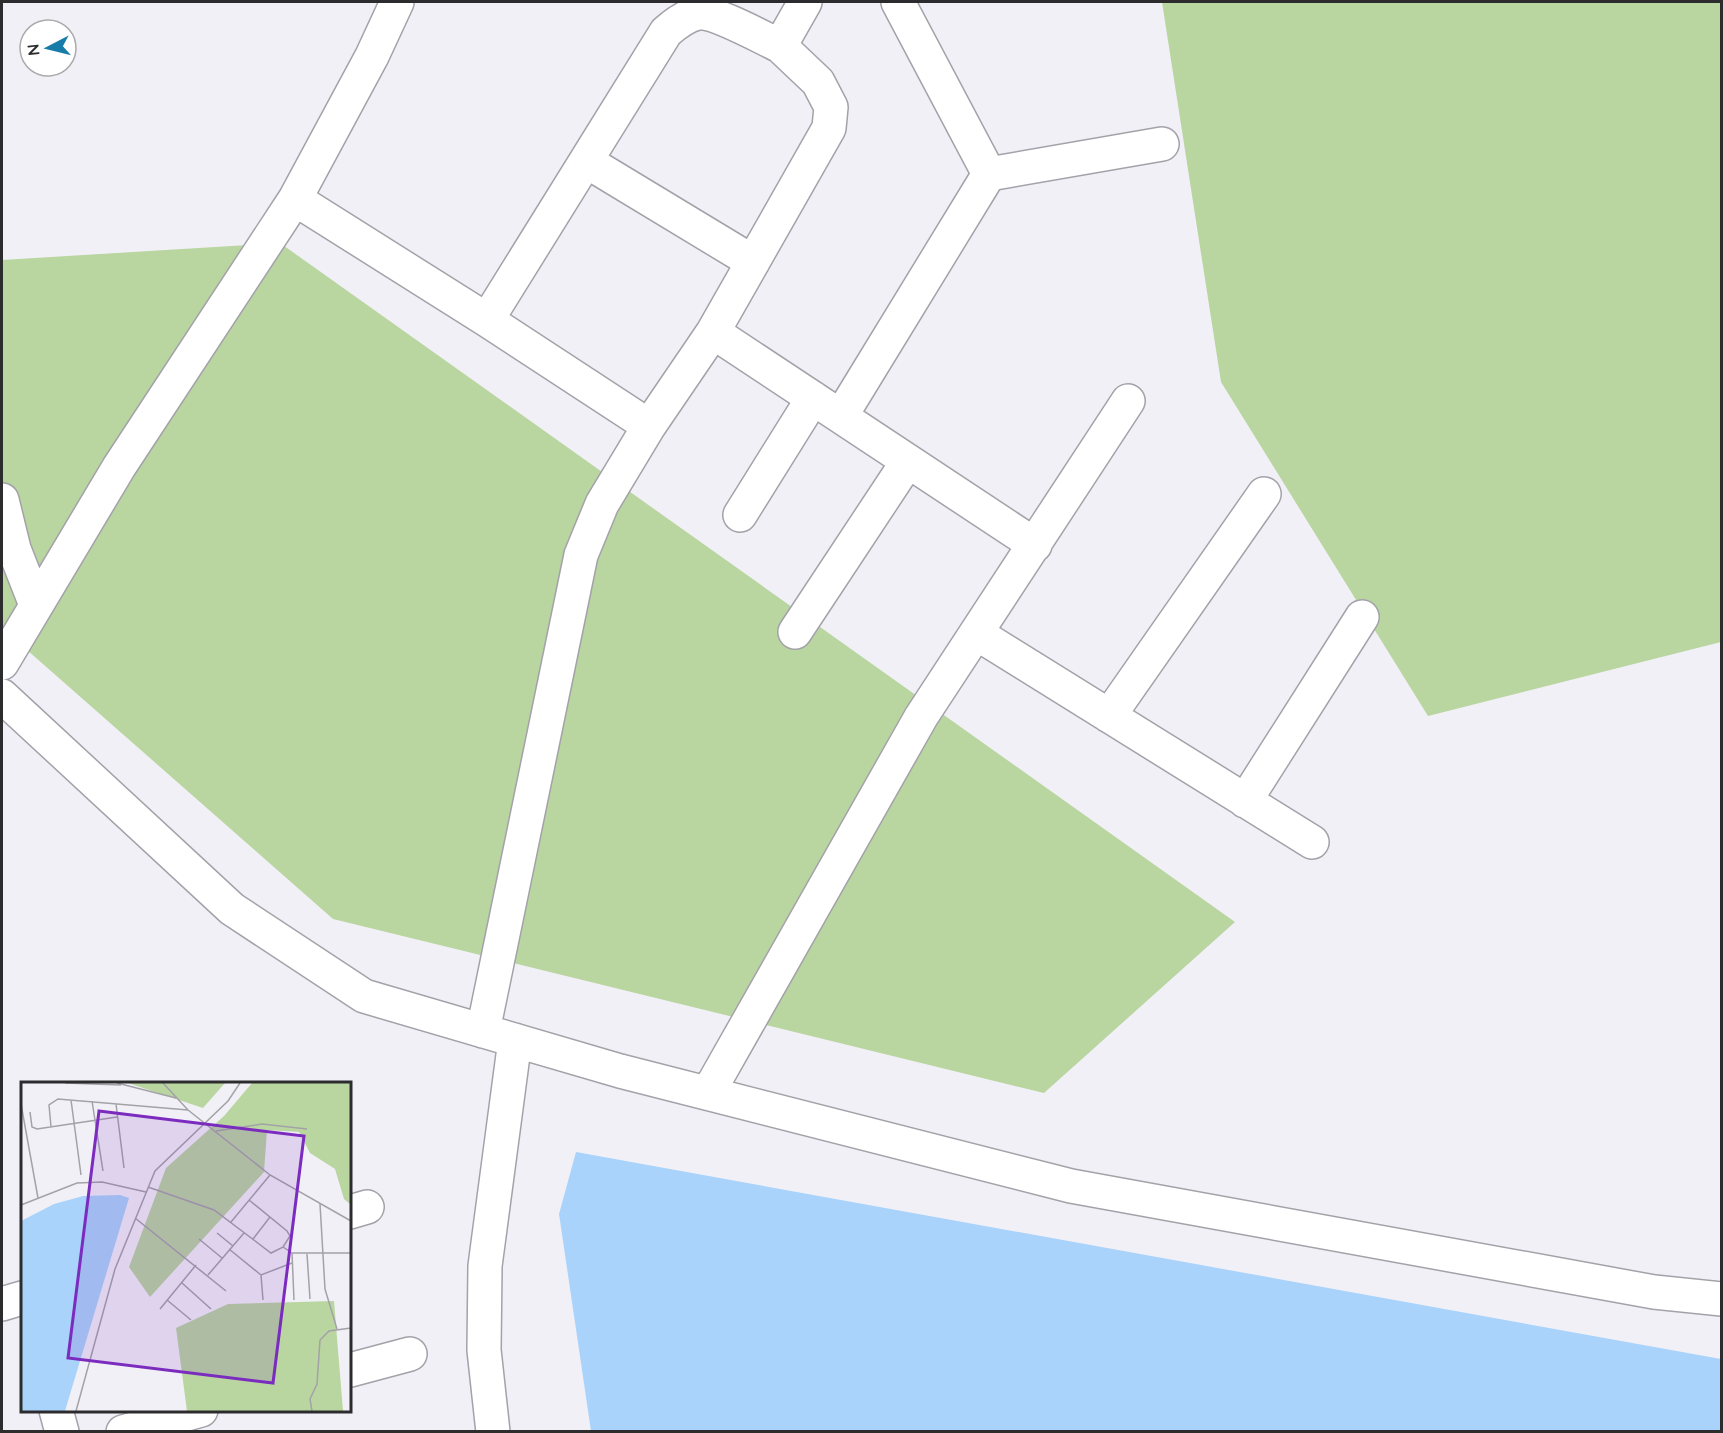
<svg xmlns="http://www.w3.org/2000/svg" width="1723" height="1433" viewBox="0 0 1723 1433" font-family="Quicksand,sans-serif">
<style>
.green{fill:#b9d5a0}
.water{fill:#a9d3fa}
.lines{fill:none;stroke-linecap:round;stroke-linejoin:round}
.minor-casing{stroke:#a3a2a9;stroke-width:36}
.minor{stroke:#fff;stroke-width:33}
.inset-road{fill:none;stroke:#a3a2a7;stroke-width:1.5}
.view{fill:#7b2cbf;fill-opacity:0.15;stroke:#7b2cbf;stroke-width:3}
.inset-edge{fill:none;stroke:#2c2c2e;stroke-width:3}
</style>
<rect width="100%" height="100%" fill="#f2f0f7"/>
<path class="green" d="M 1162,2 L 1721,2 L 1721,642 L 1428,716 L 1221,382 Z
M 280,243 L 1235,922 L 1044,1093 L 333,919 L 2,628 L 2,260 Z"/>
<path class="water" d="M 576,1152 L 1721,1359 L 1721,1431 L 591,1431 L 559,1214 Z"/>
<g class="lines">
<defs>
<path id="minor" d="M 586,161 L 753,262
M 989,174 L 1162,144
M 295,199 L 487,320 L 649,426
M 487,320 L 666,32 C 675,24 685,16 698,13 C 714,11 763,38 780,46
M 713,332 L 1035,545
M 841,416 L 989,174 L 898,2
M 2,500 L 14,549 L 36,605
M 740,515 L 813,398
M 795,632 L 908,461
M 976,633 L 1312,842
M 2,663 L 119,467 L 295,199 L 372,56 L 397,2
M 2,696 L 232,909 L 364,996 L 620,1071 L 1071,1186 L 1654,1292 L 1722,1299
M 1109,716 L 1264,494
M 1245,801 L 1362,617
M 483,1031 L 581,555 L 602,504 L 649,426 L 713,332 L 829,128 L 831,107 L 818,82 L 780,46 L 805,2
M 708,1093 L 921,717 L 1128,401
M 350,1212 L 367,1207
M 2,1304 L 22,1298
M 350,1370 L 410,1354
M 56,1410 L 62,1432
M 123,1432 L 201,1410
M 493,1432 L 484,1350 L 485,1266 L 515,1040"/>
</defs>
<use href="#minor" class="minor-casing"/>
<use href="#minor" class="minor"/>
</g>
<g transform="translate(21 1082)">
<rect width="330" height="330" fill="#f2f0f7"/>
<path d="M 107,1 L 204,1 L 182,26 ZM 231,1 L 330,1 L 330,123 L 323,117 L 314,87 L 289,71 L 278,50 L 246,48 L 243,90 L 129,215 L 108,185 L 145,86 L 203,34 ZM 313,219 L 322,329 L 166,329 L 155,246 L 207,222 Z" fill="#b9d5a0"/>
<path d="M 99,113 L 108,116 L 44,329 L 0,329 L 0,139 L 33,122 L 62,114 Z" fill="#a9d3fa"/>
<path class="inset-road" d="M 44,1 L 100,3M 96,1 L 155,16M 142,1 L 167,28 L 249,93 L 330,139M 50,18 L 60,93M 71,19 L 82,89M 0,22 L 17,116M 95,22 L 103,86M 9,30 L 11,45 L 16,47 L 96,35M 30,45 L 28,23 L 37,17 L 167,28M 195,49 L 241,42 L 286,47M 127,105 L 193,128 L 250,171 L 262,165 L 271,171 L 330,171M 228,118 L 266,149 L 269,154 L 262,165M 299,122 L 304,207 L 316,247M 0,123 L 56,101 L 81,100 L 125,110M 114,136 L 205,209M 210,140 L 249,93M 196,151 L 212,164M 178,157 L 201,176M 232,157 L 249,135M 208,167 L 240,193 L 271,181M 271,171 L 273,218M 286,172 L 289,217M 187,193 L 223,151M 240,193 L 242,218M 161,201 L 190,227M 146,218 L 170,238M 139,227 L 175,183M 55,329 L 94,187 L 134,89 L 207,19 L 219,1M 291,329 L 289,317 L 296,302 L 299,258 L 308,249 L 330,246"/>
<path class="view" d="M 78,29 L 283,54 L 252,301 L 47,276 Z"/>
<rect width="330" height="330" class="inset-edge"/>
</g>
<rect width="1723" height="1433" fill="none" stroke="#2c2c2e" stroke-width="6"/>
<g transform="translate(48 48) rotate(263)"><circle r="28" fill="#ffffff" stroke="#ababab" stroke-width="1.5"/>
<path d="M0-4.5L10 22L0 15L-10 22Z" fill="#177ca7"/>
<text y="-9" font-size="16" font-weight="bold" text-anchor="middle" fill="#2c2c2e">N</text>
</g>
</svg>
